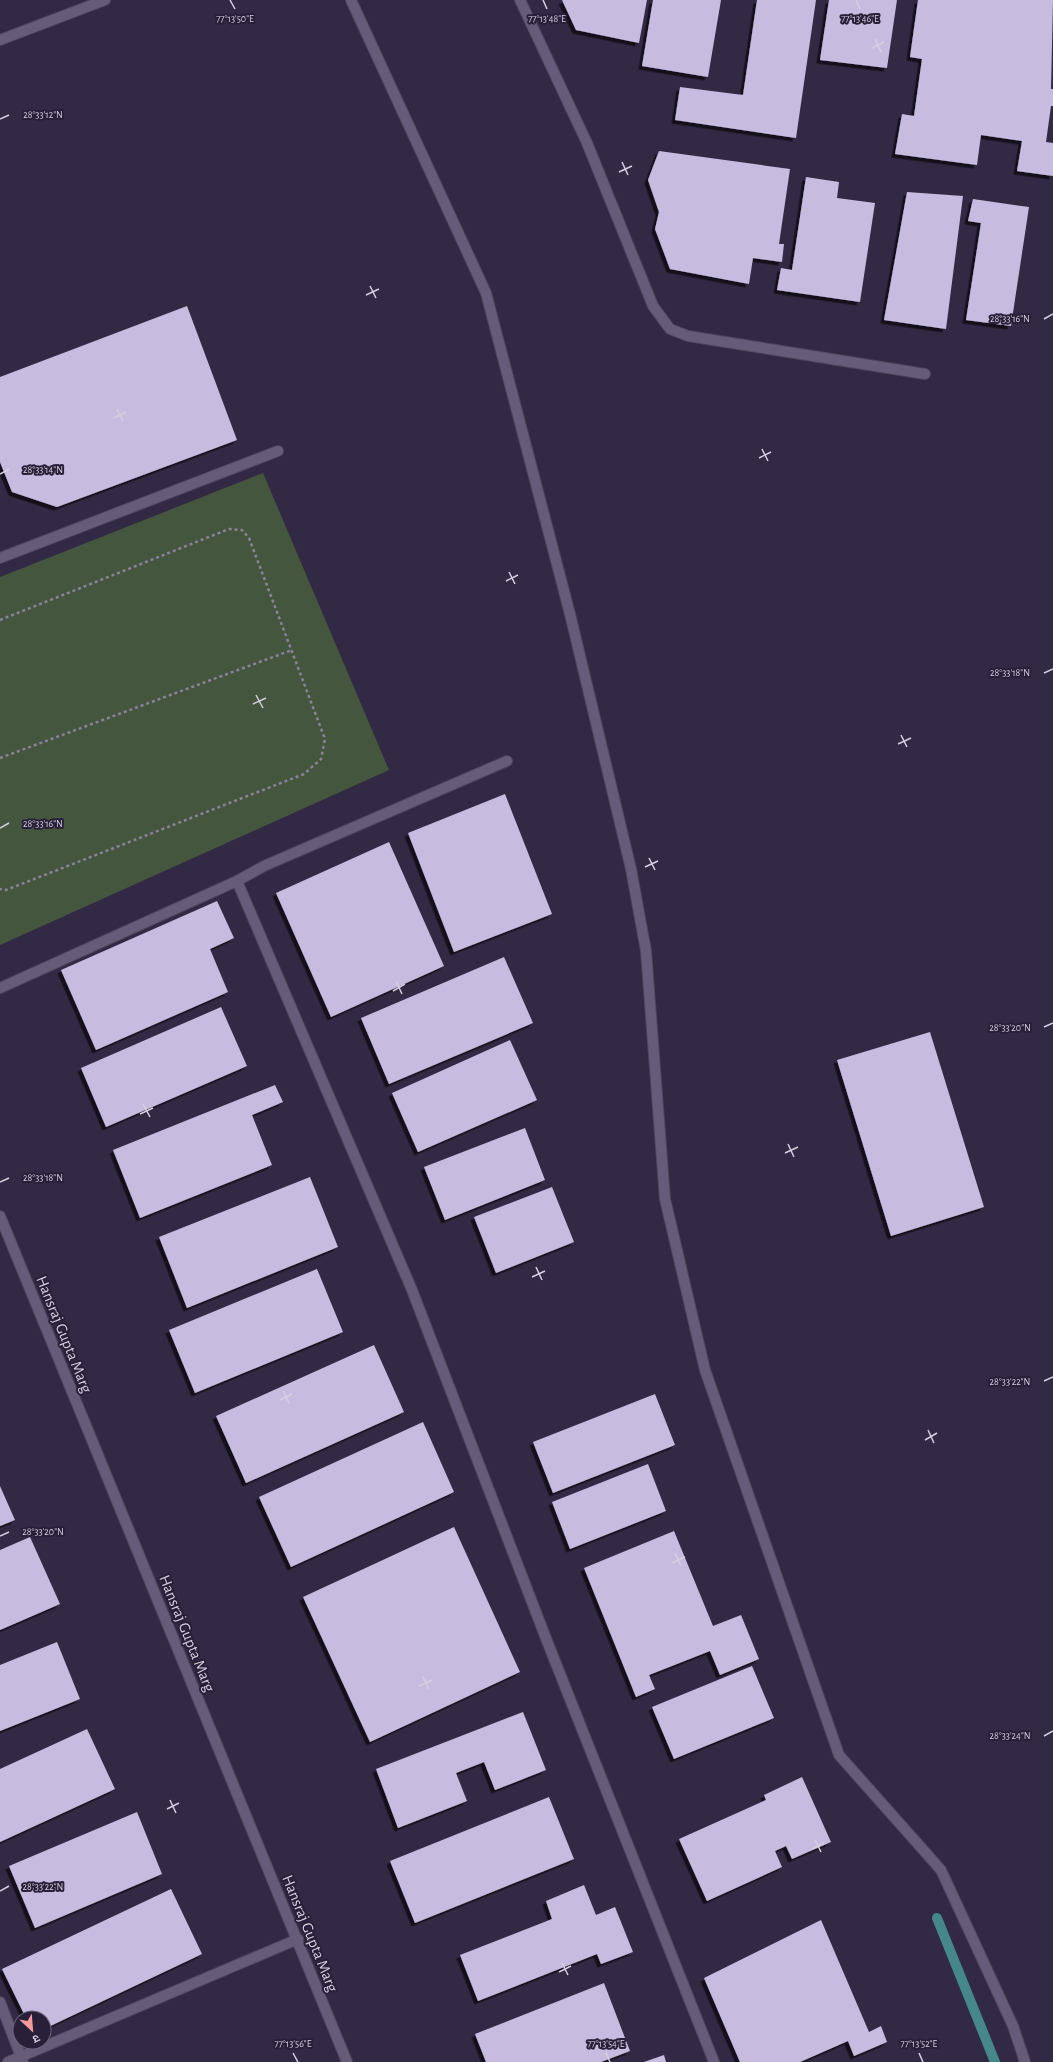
<svg xmlns="http://www.w3.org/2000/svg" width="1053" height="2062" viewBox="0 0 1053 2062" font-family="'Alegreya Sans','Noto Sans Devanagari',sans-serif">
<style>
.green{fill:#45563e}
.lines{fill:none;stroke-linecap:round;stroke-linejoin:round}
.stream{stroke:#45878a;stroke-width:10}
.building{fill:#c7bcdf;filter:url(#shadow)}
.service-casing{stroke:#4e465d;stroke-width:12}
.minor-casing{stroke:#4e465d;stroke-width:12}
.tertiary-casing{stroke:#4e465d;stroke-width:12}
.path{stroke:#8a8398;stroke-width:2.5;stroke-dasharray:3 3;stroke-linecap:butt}
.service{stroke:#665c7a;stroke-width:10}
.minor{stroke:#665c7a;stroke-width:10}
.tertiary{stroke:#665c7a;stroke-width:10}
.ticks{fill:none;stroke:#d5d0e1;stroke-width:1.5}
.labels{text-anchor:middle;stroke-width:4;stroke-linejoin:round;paint-order:stroke}
.street-label{font-size:16px;fill:#d5d0e1;stroke:#281f39}
.ticks-label{font-size:10px;text-anchor:middle;fill:#d5d0e1;stroke:#281f39;stroke-width:4;stroke-linejoin:round;paint-order:stroke}
</style>
<defs>
<filter id="shadow"><feDropShadow dx="-3.5" dy="3.5" stdDeviation="0" flood-color="#0009"/></filter>
</defs>
<rect width="100%" height="100%" fill="#322944"/>
<path class="green" d="M 263,473 L 389,770 L 0,945 L 0,577 Z"/>
<g class="lines">
<path class="stream" d="M 937,1918 L 995,2062"/>
</g>
<path class="building" d="M 562,0 L 647,0 L 639,43 L 576,30 Z
M 653,0 L 721,0 L 708,77 L 642,66 Z
M 757,0 L 816,0 L 796,138 L 675,120 L 680,87 L 743,95 Z
M 829,0 L 897,0 L 887,68 L 820,60 Z
M 918,0 L 1053,0 L 1051,89 L 1053,89 L 1053,106 L 1051,106 L 1046,142 L 1053,143 L 1053,176 L 1017,171 L 1022,141 L 981,135 L 977,165 L 895,154 L 902,114 L 914,116 L 922,59 L 910,57 Z
M 659,151 L 790,169 L 779,244 L 784,244 L 782,262 L 753,258 L 749,284 L 670,269 L 655,229 L 659,212 L 648,180 Z
M 806,177 L 839,182 L 837,198 L 875,203 L 860,302 L 777,290 L 781,268 L 792,270 Z
M 907,192 L 963,196 L 946,329 L 884,320 Z
M 973,199 L 1029,207 L 1011,326 L 966,320 L 981,223 L 968,221 Z
M 187,306 L 237,440 L 57,507 L 12,492 L 0,462 L 0,377 Z
M 505,794 L 552,914 L 454,952 L 408,833 Z
M 389,842 L 444,966 L 331,1017 L 276,893 Z
M 217,901 L 234,938 L 210,949 L 228,992 L 96,1050 L 61,970 Z
M 504,957 L 533,1023 L 389,1084 L 361,1018 Z
M 221,1007 L 247,1066 L 106,1127 L 81,1068 Z
M 930,1032 L 984,1207 L 891,1236 L 837,1060 Z
M 510,1040 L 537,1100 L 418,1152 L 392,1093 Z
M 275,1085 L 283,1102 L 252,1115 L 272,1165 L 140,1218 L 113,1150 Z
M 525,1128 L 545,1180 L 445,1220 L 424,1167 Z
M 310,1177 L 338,1247 L 187,1308 L 159,1237 Z
M 552,1187 L 574,1242 L 496,1273 L 474,1217 Z
M 317,1269 L 343,1332 L 195,1393 L 169,1330 Z
M 374,1345 L 404,1412 L 246,1483 L 216,1416 Z
M 655,1394 L 675,1445 L 553,1493 L 533,1442 Z
M 423,1422 L 454,1492 L 291,1567 L 259,1497 Z
M 648,1464 L 666,1511 L 570,1549 L 552,1502 Z
M 0,1486 L 15,1520 L 0,1526 Z
M 454,1527 L 520,1672 L 370,1742 L 303,1597 Z
M 674,1531 L 713,1626 L 741,1615 L 759,1659 L 720,1675 L 710,1651 L 649,1675 L 655,1689 L 636,1697 L 584,1568 Z
M 30,1537 L 60,1604 L 0,1630 L 0,1550 Z
M 57,1642 L 80,1699 L 0,1731 L 0,1665 Z
M 752,1666 L 774,1718 L 674,1759 L 652,1707 Z
M 523,1712 L 546,1770 L 495,1790 L 484,1762 L 456,1773 L 467,1801 L 398,1828 L 376,1769 Z
M 87,1729 L 115,1789 L 0,1842 L 0,1769 Z
M 802,1777 L 831,1842 L 792,1859 L 786,1846 L 775,1851 L 782,1867 L 707,1901 L 679,1839 L 766,1800 L 764,1795 Z
M 549,1797 L 574,1859 L 415,1923 L 390,1861 Z
M 137,1812 L 162,1874 L 35,1928 L 9,1866 Z
M 584,1885 L 596,1915 L 615,1907 L 633,1952 L 601,1964 L 597,1954 L 478,2001 L 460,1955 L 552,1919 L 546,1901 Z
M 171,1889 L 202,1954 L 44,2029 L 44,2018 L 26,2018 L 2,1969 Z
M 821,1920 L 869,2032 L 881,2026 L 887,2042 L 854,2056 L 848,2041 L 800,2062 L 740,2062 L 704,1978 Z
M 604,1983 L 630,2051 L 601,2062 L 486,2062 L 475,2034 Z
M 664,2055 L 666,2062 L 644,2062 Z"/>
<g class="lines">
<defs>
<path id="service" d="M 351,0 L 486,293 L 570,614 L 631,869 L 646,951 L 665,1199 L 705,1370 L 839,1755 L 941,1870 L 1013,2026 L 1025,2062
M 0,558 L 278,451"/>
<path id="minor" d="M 520,0 L 587,143 L 653,306 L 670,329 L 688,336 L 925,374
M 237,881 L 412,1290 L 547,1641 L 714,2062
M 0,988 L 237,881 L 264,866 L 507,761
M 0,2002 L 23,2062
M 8,2062 L 298,1939"/>
<path id="tertiary" d="M 0,40 L 105,0
M 0,1216 L 347,2062"/>
</defs>
<use href="#service" class="service-casing"/>
<use href="#minor" class="minor-casing"/>
<use href="#tertiary" class="tertiary-casing"/>
<path class="path" d="M 0,620 L 229,529 L 242,530 L 249,538 L 325,739 L 321,759 L 304,774 L 6,890 L 0,889
M 0,758 L 292,650"/>
<use href="#service" class="service"/>
<use href="#minor" class="minor"/>
<use href="#tertiary" class="tertiary"/>
</g>
<path class="ticks" d="M 230,0 L 235,9M 543,0 L 547,9M 856,0 L 860,9M 875,39 L 881,52M 872,48 L 884,42M 0,119 L 9,115M 622,162 L 628,175M 619,172 L 632,166M 370,286 L 376,298M 366,295 L 379,289M 1044,319 L 1053,314M 117,409 L 123,421M 114,418 L 126,412M 762,449 L 768,461M 759,458 L 771,452M 0,474 L 9,469M 509,572 L 515,584M 506,581 L 518,575M 1044,673 L 1053,669M 256,695 L 263,708M 253,704 L 266,698M 901,735 L 907,747M 898,744 L 911,738M 0,828 L 9,823M 649,858 L 655,870M 645,867 L 658,861M 396,981 L 402,994M 393,991 L 405,984M 1044,1027 L 1053,1023M 143,1104 L 150,1117M 140,1114 L 153,1108M 788,1144 L 794,1157M 785,1153 L 798,1147M 0,1182 L 9,1178M 536,1267 L 542,1280M 532,1277 L 545,1271M 1044,1381 L 1053,1377M 283,1391 L 289,1403M 280,1400 L 292,1394M 928,1430 L 934,1443M 925,1440 L 937,1433M 0,1536 L 9,1532M 675,1553 L 681,1566M 672,1563 L 685,1557M 423,1677 L 429,1689M 419,1686 L 432,1680M 1044,1736 L 1053,1731M 170,1800 L 176,1813M 167,1809 L 179,1803M 815,1840 L 821,1852M 812,1849 L 824,1843M 0,1891 L 9,1886M 562,1963 L 568,1975M 559,1972 L 571,1966M 293,2053 L 298,2062M 606,2053 L 610,2062M 919,2053 L 923,2062"/>
<g class="labels">
<g class="street-label">
<text transform="translate(65 1334) rotate(68)" y="6">Hansraj Gupta Marg</text>
<text transform="translate(188 1633) rotate(68)" y="6">Hansraj Gupta Marg</text>
<text transform="translate(311 1933) rotate(68)" y="6">Hansraj Gupta Marg</text>
</g>
</g>
<g class="ticks-label">
<text x="235" y="22">77°13'50"E</text>
<text x="860" y="22">77°13'46"E</text>
<text x="547" y="22">77°13'48"E</text>
<text x="43" y="118">28°33'12"N</text>
<text x="1010" y="322">28°33'16"N</text>
<text x="43" y="473">28°33'14"N</text>
<text x="1010" y="676">28°33'18"N</text>
<text x="43" y="827">28°33'16"N</text>
<text x="1010" y="1031">28°33'20"N</text>
<text x="43" y="1181">28°33'18"N</text>
<text x="1010" y="1385">28°33'22"N</text>
<text x="43" y="1535">28°33'20"N</text>
<text x="1010" y="1739">28°33'24"N</text>
<text x="43" y="1890">28°33'22"N</text>
<text x="293" y="2047">77°13'56"E</text>
<text x="606" y="2047">77°13'54"E</text>
<text x="919" y="2047">77°13'52"E</text>
</g>
<g transform="translate(32 2030) rotate(154)"><circle r="19" fill="#281f39" stroke="#6d667c"/>
<path d="M0-3L7 15L0 10L-7 15Z" fill="#f59b9d"/>
<text y="-6" font-size="11" font-weight="bold" text-anchor="middle" fill="#d5d0e1">उ</text>
</g>
</svg>
